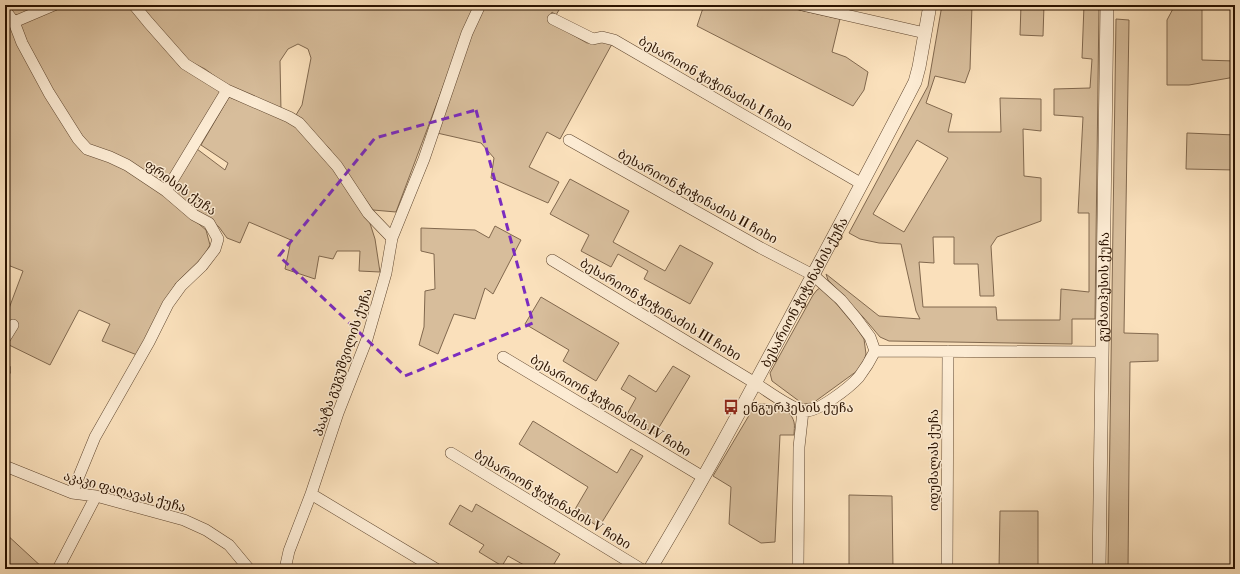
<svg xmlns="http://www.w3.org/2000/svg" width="1240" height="574" viewBox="0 0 1240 574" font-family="'Libre Bodoni','Noto Serif Georgian',serif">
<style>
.green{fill:#d7bd9b;stroke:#81684e;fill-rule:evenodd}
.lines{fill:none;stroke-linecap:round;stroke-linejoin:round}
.minor-casing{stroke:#5f462f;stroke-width:12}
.tertiary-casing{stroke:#5f462f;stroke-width:14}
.minor{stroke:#fcebd3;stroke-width:11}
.tertiary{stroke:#fcebd3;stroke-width:13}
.marked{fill:none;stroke:#7b2cbf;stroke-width:3;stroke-dasharray:8 5;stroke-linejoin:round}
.labels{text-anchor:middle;stroke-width:3;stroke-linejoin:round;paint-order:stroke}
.street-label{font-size:13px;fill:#2b1300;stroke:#fcebd3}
.poi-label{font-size:13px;fill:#2b1300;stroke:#fcebd3;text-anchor:start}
</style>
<rect width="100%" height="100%" fill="#fae0bb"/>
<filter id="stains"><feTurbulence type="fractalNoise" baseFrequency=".005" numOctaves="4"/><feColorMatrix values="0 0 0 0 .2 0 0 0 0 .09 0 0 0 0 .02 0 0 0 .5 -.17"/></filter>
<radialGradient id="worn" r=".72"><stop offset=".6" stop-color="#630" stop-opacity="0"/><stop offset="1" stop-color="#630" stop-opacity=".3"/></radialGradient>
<path class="green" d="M 5,5 L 46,5 L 18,15 L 11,14 Z
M 62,5 L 130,5 L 219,89 L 220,94 L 167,181 L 160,183 L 88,144 L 52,92 L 19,27 L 22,23 Z
M 141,5 L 474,5 L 466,26 L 396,212 L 373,210 L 329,148 L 296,115 L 302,105 L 311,58 L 308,49 L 298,44 L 288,49 L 280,61 L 281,111 L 228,86 L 205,69 L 185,59 Z
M 483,5 L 562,5 L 556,15 L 552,12 L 548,21 L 587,43 L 603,42 L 612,44 L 560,139 L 547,132 L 529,167 L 559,182 L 548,203 L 491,178 L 494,158 L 481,143 L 437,133 L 468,40 Z
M 704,5 L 777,5 L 840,19 L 832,52 L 846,57 L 868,72 L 864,90 L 853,106 L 697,26 Z
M 942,5 L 972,5 L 970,69 L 965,83 L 935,76 L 926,103 L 952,114 L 948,132 L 1001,132 L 1000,98 L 1041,99 L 1041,131 L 1023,129 L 1024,176 L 1041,178 L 1041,221 L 997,237 L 991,246 L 994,296 L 980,296 L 978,264 L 954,264 L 954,237 L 933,237 L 934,263 L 919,262 L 923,307 L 996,307 L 997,320 L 1060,320 L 1061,289 L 1089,292 L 1089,213 L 1078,213 L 1083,117 L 1054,115 L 1054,89 L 1090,88 L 1092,59 L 1082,58 L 1084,5 L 1099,5 L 1095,319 L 1072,319 L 1072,344 L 889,341 L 880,337 L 864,318 L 828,280 L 826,274 L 879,316 L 920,319 L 916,311 L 901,244 L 879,243 L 860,239 L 849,233 L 928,86 ZM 917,140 L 948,158 L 904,232 L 873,214 Z
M 1021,5 L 1044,5 L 1043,36 L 1020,35 Z
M 1175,5 L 1202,5 L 1202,60 L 1235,61 L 1235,77 L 1189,85 L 1167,85 L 1167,20 Z
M 5,17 L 72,138 L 106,160 L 125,169 L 166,196 L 206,230 L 210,245 L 204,256 L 176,283 L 158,314 L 137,355 L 102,341 L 110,324 L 79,310 L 50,365 L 5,343 L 5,319 L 23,271 L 5,264 Z
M 1116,19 L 1129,20 L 1124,333 L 1158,334 L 1158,361 L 1130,362 L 1128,569 L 1108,569 Z
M 229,97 L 282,117 L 296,125 L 315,145 L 368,217 L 375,239 L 380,272 L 359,271 L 360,251 L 337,251 L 333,259 L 319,256 L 315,279 L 285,269 L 291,240 L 249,222 L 240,243 L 227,238 L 219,227 L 176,195 L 173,187 L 197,149 L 225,170 L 228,163 L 201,145 Z
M 1187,133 L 1235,135 L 1235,170 L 1186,169 Z
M 570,179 L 629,211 L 613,242 L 665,271 L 680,245 L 713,263 L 690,304 L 644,279 L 648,271 L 618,254 L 611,267 L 581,251 L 589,235 L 550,214 Z
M 495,226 L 521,240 L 493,294 L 485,288 L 475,319 L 454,314 L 438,354 L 419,345 L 424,327 L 425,291 L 435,289 L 434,254 L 421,251 L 421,228 L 475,230 L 489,238 Z
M 820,288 L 824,289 L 855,326 L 864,339 L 866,354 L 864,361 L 857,371 L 813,403 L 803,404 L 772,381 L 770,373 L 813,295 L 817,290 Z
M 541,297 L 619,343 L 596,381 L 563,361 L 569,350 L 525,324 Z
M 673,366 L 690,376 L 655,434 L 626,416 L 636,398 L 621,389 L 629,375 L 656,392 Z
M 760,404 C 773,404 790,407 794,422 C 795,426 794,431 794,435 L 780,435 L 775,542 L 761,543 L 729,524 L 731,487 L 713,476 L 754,407 Z
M 533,421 L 617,473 L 631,449 L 643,456 L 599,527 L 574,511 L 588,487 L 519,444 Z
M 849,495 L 892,496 L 893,569 L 849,569 Z
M 476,504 L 560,554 L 551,569 L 531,569 L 508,556 L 502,566 L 479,552 L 484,545 L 449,524 L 460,505 L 472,512 Z
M 1000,511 L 1038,511 L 1038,569 L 999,569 Z
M 5,533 L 44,569 L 5,569 Z"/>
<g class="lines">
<defs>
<path id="minor" d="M 134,5 L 148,22 L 185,64 L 227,90 L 289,117 L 299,123 L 337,166 L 368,213 L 392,238
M 802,5 L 925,33
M 5,10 L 14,22 L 22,43 L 49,93 L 78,139 L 87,149 L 110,157 L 127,165 L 166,191 L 194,215 L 209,223 L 218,239 L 215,249 L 202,266 L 181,286 L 168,304 L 149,342 L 95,437 L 72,493
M 553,19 L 593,39 L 602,37 L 614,40 L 862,184
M 14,22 L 54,5
M 166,191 L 227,90
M 552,260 L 755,383 C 769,392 787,406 803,411 C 816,414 850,387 859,377 C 865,369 870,361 875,351 L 870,337 L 856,318 L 841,300 L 813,275 L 761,248 L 569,140
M 5,338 L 13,325
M 875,351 L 1102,352
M 503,357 L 703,477
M 5,369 L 5,371
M 451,453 L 641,569
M 5,466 L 72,493 L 96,496 L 184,520 L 206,530 L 229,545 L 249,569
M 311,494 L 436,569
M 58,569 L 96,496
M 285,569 L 289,551 L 311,494 L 338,413 L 367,339 L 386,273 L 392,238 L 424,159 L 467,33 L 480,5
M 798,569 L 799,447 L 803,411
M 947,569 L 948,351"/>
<g id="tertiary">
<path id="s1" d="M 650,569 C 699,488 744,404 789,320 C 831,241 874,162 915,82 L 919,67 L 930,5"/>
<path id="s2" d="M 1099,569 L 1107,5"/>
</g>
</defs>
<use href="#minor" class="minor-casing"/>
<use href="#tertiary" class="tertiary-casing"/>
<use href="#minor" class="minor"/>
<use href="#tertiary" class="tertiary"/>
</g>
<path class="marked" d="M 476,110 L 533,323 L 405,376 L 279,256 L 375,138 Z"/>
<defs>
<symbol id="bus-bare" viewBox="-9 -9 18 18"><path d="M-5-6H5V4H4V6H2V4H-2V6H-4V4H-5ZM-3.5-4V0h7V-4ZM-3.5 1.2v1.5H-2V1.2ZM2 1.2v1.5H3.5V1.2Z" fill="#8f2418" stroke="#fcebd3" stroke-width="2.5" paint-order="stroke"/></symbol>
</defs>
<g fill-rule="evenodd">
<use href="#bus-bare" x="720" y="396" width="22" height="22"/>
</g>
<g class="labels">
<g class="street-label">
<text transform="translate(716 83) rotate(30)" y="5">ბესარიონ ჭიჭინაძის I ჩიხი</text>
<text transform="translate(181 187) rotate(36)" y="5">ფრისის ქუჩა</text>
<text transform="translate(698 196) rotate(29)" y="5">ბესარიონ ჭიჭინაძის II ჩიხი</text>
<text dy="5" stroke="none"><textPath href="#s2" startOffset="282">გუმათჰესის ქუჩა</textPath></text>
<text dy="5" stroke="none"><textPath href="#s1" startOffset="317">ბესარიონ ჭიჭინაძის ქუჩა</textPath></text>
<text transform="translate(661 309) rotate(31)" y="5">ბესარიონ ჭიჭინაძის III ჩიხი</text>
<text transform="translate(342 362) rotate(-71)" y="5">პაატა გუგუშვილის ქუჩა</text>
<text transform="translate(611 405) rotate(31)" y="5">ბესარიონ ჭიჭინაძის IV ჩიხი</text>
<text transform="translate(933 460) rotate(-90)" y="5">იდუმალას ქუჩა</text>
<text transform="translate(125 491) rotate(15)" y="5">აკაკი ფაღავას ქუჩა</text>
<text transform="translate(553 499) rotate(31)" y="5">ბესარიონ ჭიჭინაძის V ჩიხი</text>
</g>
<g class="poi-label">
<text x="743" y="412">ენგურჰესის ქუჩა</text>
</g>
</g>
<rect width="1240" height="574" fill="none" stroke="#fae0bb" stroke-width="20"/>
<rect x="6" y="6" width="1228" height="562" fill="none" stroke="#2b1300" stroke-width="2"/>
<rect x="10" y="10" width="1220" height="554" fill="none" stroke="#2b1300"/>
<rect width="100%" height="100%" filter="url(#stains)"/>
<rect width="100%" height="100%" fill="url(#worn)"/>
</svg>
